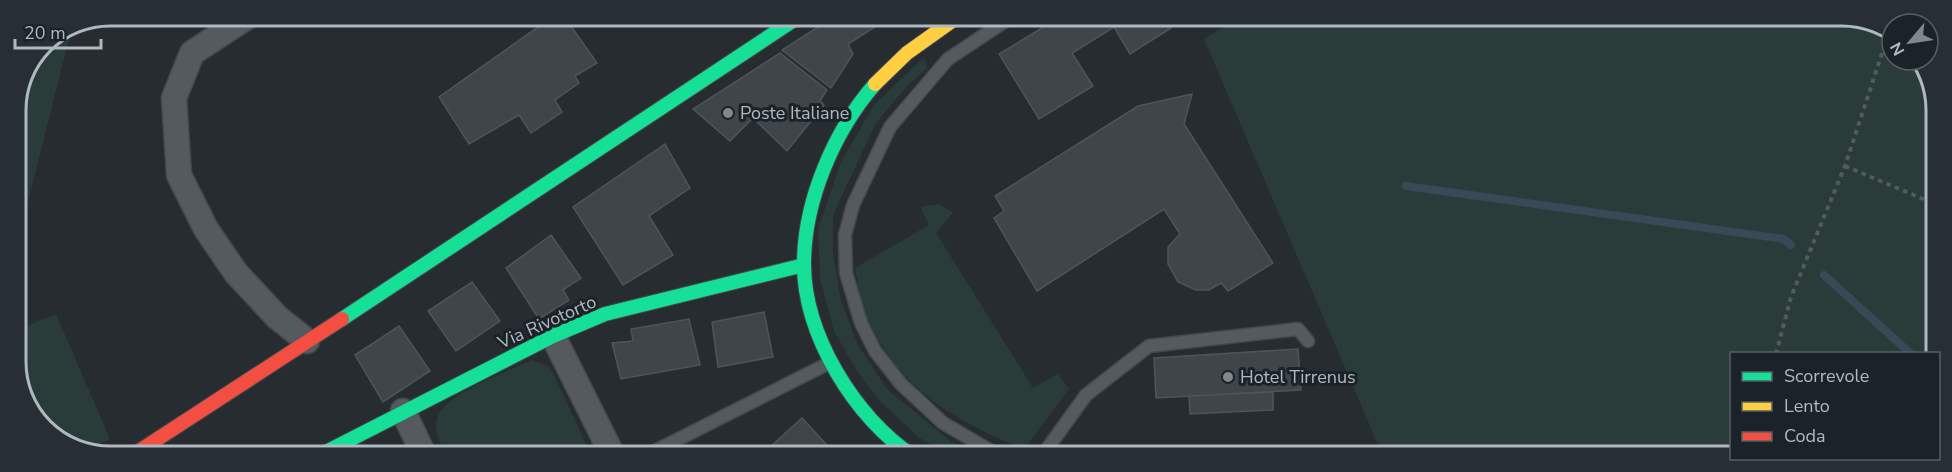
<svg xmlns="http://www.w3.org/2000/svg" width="1952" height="472" viewBox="0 0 1952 472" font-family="'Nunito Sans',sans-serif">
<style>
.green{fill:#2a3c39}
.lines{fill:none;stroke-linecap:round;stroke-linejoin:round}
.stream{stroke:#384a57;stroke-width:8}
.building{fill:#404549;stroke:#4e5457;stroke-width:1.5}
.lane-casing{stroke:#44484b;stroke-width:15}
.street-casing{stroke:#44484b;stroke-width:27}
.fast-casing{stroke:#44484b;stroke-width:16}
.slow-casing{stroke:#44484b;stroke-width:16}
.jam-casing{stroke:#44484b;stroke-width:16}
.path{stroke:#555a5d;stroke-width:4;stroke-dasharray:4.5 4.5;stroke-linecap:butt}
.lane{stroke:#555a5f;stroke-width:12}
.street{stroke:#555a5f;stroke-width:24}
.fast{stroke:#16e098;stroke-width:14}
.slow{stroke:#ffcf43;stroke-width:14}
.jam{stroke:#f24e42;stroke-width:14}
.poi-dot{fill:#80888e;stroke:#1b2329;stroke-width:2}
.labels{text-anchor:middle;stroke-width:6;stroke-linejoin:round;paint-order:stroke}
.poi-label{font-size:18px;fill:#b0b9c1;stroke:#1b2329;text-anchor:start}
.street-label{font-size:18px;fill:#b0b9c1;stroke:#1b2329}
.rim{fill:none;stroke:#b0b9c1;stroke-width:3}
</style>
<rect width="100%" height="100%" fill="#262c30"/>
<path class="green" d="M 1241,16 L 1861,17 L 1892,34 L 1892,60 L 1919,60 L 1935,91 L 1935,353 L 1732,354 L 1731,457 L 1383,456 L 1204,39 Z
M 71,31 L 23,221 L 16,219 L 15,104 L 43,42 Z
M 924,57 L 927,68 L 907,86 L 876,123 L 833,215 L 833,252 L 841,301 L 858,345 L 888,390 L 953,443 L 981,456 L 949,456 L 918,437 L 877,398 L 856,370 L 834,331 L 820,278 L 818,229 L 841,162 L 874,105 Z
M 940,204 L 953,213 L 936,233 L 1033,388 L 1058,374 L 1069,389 L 1024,449 C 953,421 896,387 865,313 C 860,299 858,282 855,268 L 929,225 L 920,207 Z
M 56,314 L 110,439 L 84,451 L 42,429 L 17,367 L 17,330 Z
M 532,360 L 550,367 L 592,456 L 446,455 C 441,444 432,429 438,416 C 447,393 509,371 532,360 Z"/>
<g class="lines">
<path class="stream" d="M 1406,186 L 1784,239 L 1791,245
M 1824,275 L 1911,354"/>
</g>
<path class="building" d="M 555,15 L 563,15 L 597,63 L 575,76 L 579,83 L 555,100 L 562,112 L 531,133 L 519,115 L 469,144 L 439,97 Z
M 835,16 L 892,16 L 848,44 L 853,54 L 831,88 L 782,50 Z
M 1062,16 L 1163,16 L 1171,28 L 1130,54 L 1114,27 L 1072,53 L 1093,86 L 1039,119 L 999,54 Z
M 780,53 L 827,90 L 820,101 L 824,105 L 787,151 L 753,118 L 730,141 L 693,109 Z
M 1192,94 L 1184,124 L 1273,263 L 1228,291 L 1221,283 L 1209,290 L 1196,290 L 1178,282 L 1168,264 L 1168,247 L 1180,234 L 1164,209 L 1037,291 L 994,218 L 1004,211 L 995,196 L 1138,106 Z
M 665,144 L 690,188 L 649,216 L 673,255 L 623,285 L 573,207 Z
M 551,235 L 581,278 L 563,290 L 569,300 L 539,319 L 506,268 Z
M 472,282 L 500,321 L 456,351 L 428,311 Z
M 764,312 L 773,357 L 718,367 L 712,322 Z
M 689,319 L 700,365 L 621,379 L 612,343 L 633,341 L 631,329 Z
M 399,326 L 430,371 L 383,402 L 355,355 Z
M 1298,349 L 1301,390 L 1156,398 L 1154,358 Z
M 1273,392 L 1273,410 L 1190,414 L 1189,396 Z
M 802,418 L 837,456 L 777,456 L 770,447 Z"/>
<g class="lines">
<defs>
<path id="lane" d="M 655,451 L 831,362
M 1011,456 L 991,451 L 943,423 L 901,384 L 875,351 L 861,323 L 846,273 L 845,235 L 853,205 L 890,127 L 948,59 L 1013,16
M 1042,456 L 1086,395 L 1149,346 L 1298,329 L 1308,341"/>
<path id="street" d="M 250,15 L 192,53 L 174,98 L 179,175 L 206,229 L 236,273 L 277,317 L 307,341
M 553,336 L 613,456
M 403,411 L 424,455"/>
<path id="fast" d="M 875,84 C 834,131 804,201 804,264 C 804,335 855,418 913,456
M 342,319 L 800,16
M 320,455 L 553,336 L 605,314 L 804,265"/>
<path id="slow" d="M 875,84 L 907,53 L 959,16"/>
<path id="jam" d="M 133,455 L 342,319"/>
</defs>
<use href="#lane" class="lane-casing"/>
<use href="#street" class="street-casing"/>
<use href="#fast" class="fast-casing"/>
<use href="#slow" class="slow-casing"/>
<use href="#jam" class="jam-casing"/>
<path class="path" d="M 1845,166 L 1935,204
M 1776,354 L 1791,297 L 1845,166 L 1889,32"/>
<use href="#lane" class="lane"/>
<use href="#street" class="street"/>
<use href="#fast" class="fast"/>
<use href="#slow" class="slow"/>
<use href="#jam" class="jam"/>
</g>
<g class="poi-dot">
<circle cx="728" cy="113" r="6"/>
<circle cx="1228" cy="377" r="6"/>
</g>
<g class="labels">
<g class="poi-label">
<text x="740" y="119">Poste Italiane</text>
<text x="1240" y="383">Hotel Tirrenus</text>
</g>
<g class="street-label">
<text transform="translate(547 322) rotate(-24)" y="6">Via Rivotorto</text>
</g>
</g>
<path d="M0 0H1952V472H0ZM110 26H1842A84 84 0 0 1 1926 110V362A84 84 0 0 1 1842 446H110A84 84 0 0 1 26 362V110A84 84 0 0 1 110 26Z" fill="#272f35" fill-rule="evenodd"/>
<path class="rim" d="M110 26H1842A84 84 0 0 1 1926 110V362A84 84 0 0 1 1842 446H110A84 84 0 0 1 26 362V110A84 84 0 0 1 110 26Z"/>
<rect x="1730" y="352" width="210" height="108" fill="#1b2329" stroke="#575f66" stroke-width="1.5"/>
<rect x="1742" y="372" width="30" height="9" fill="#16e098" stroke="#575f66" stroke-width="1.5"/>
<text x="1784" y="382" font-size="18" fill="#b0b9c1">Scorrevole</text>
<rect x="1742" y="402" width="30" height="9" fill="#ffcf43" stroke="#575f66" stroke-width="1.5"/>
<text x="1784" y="412" font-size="18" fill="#b0b9c1">Lento</text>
<rect x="1742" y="432" width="30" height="9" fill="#f24e42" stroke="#575f66" stroke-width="1.5"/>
<text x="1784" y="442" font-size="18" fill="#b0b9c1">Coda</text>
<g transform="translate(1910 42) rotate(241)"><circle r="28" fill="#1b2329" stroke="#575f66" stroke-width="1.5"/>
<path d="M0-4.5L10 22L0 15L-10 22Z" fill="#80888e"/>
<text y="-9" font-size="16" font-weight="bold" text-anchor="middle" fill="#b0b9c1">N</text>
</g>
<path d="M15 39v9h86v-9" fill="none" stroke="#b0b9c1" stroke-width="3"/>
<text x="24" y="39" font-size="18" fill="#b0b9c1" stroke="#1b2329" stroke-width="4.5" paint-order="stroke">20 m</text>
</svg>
